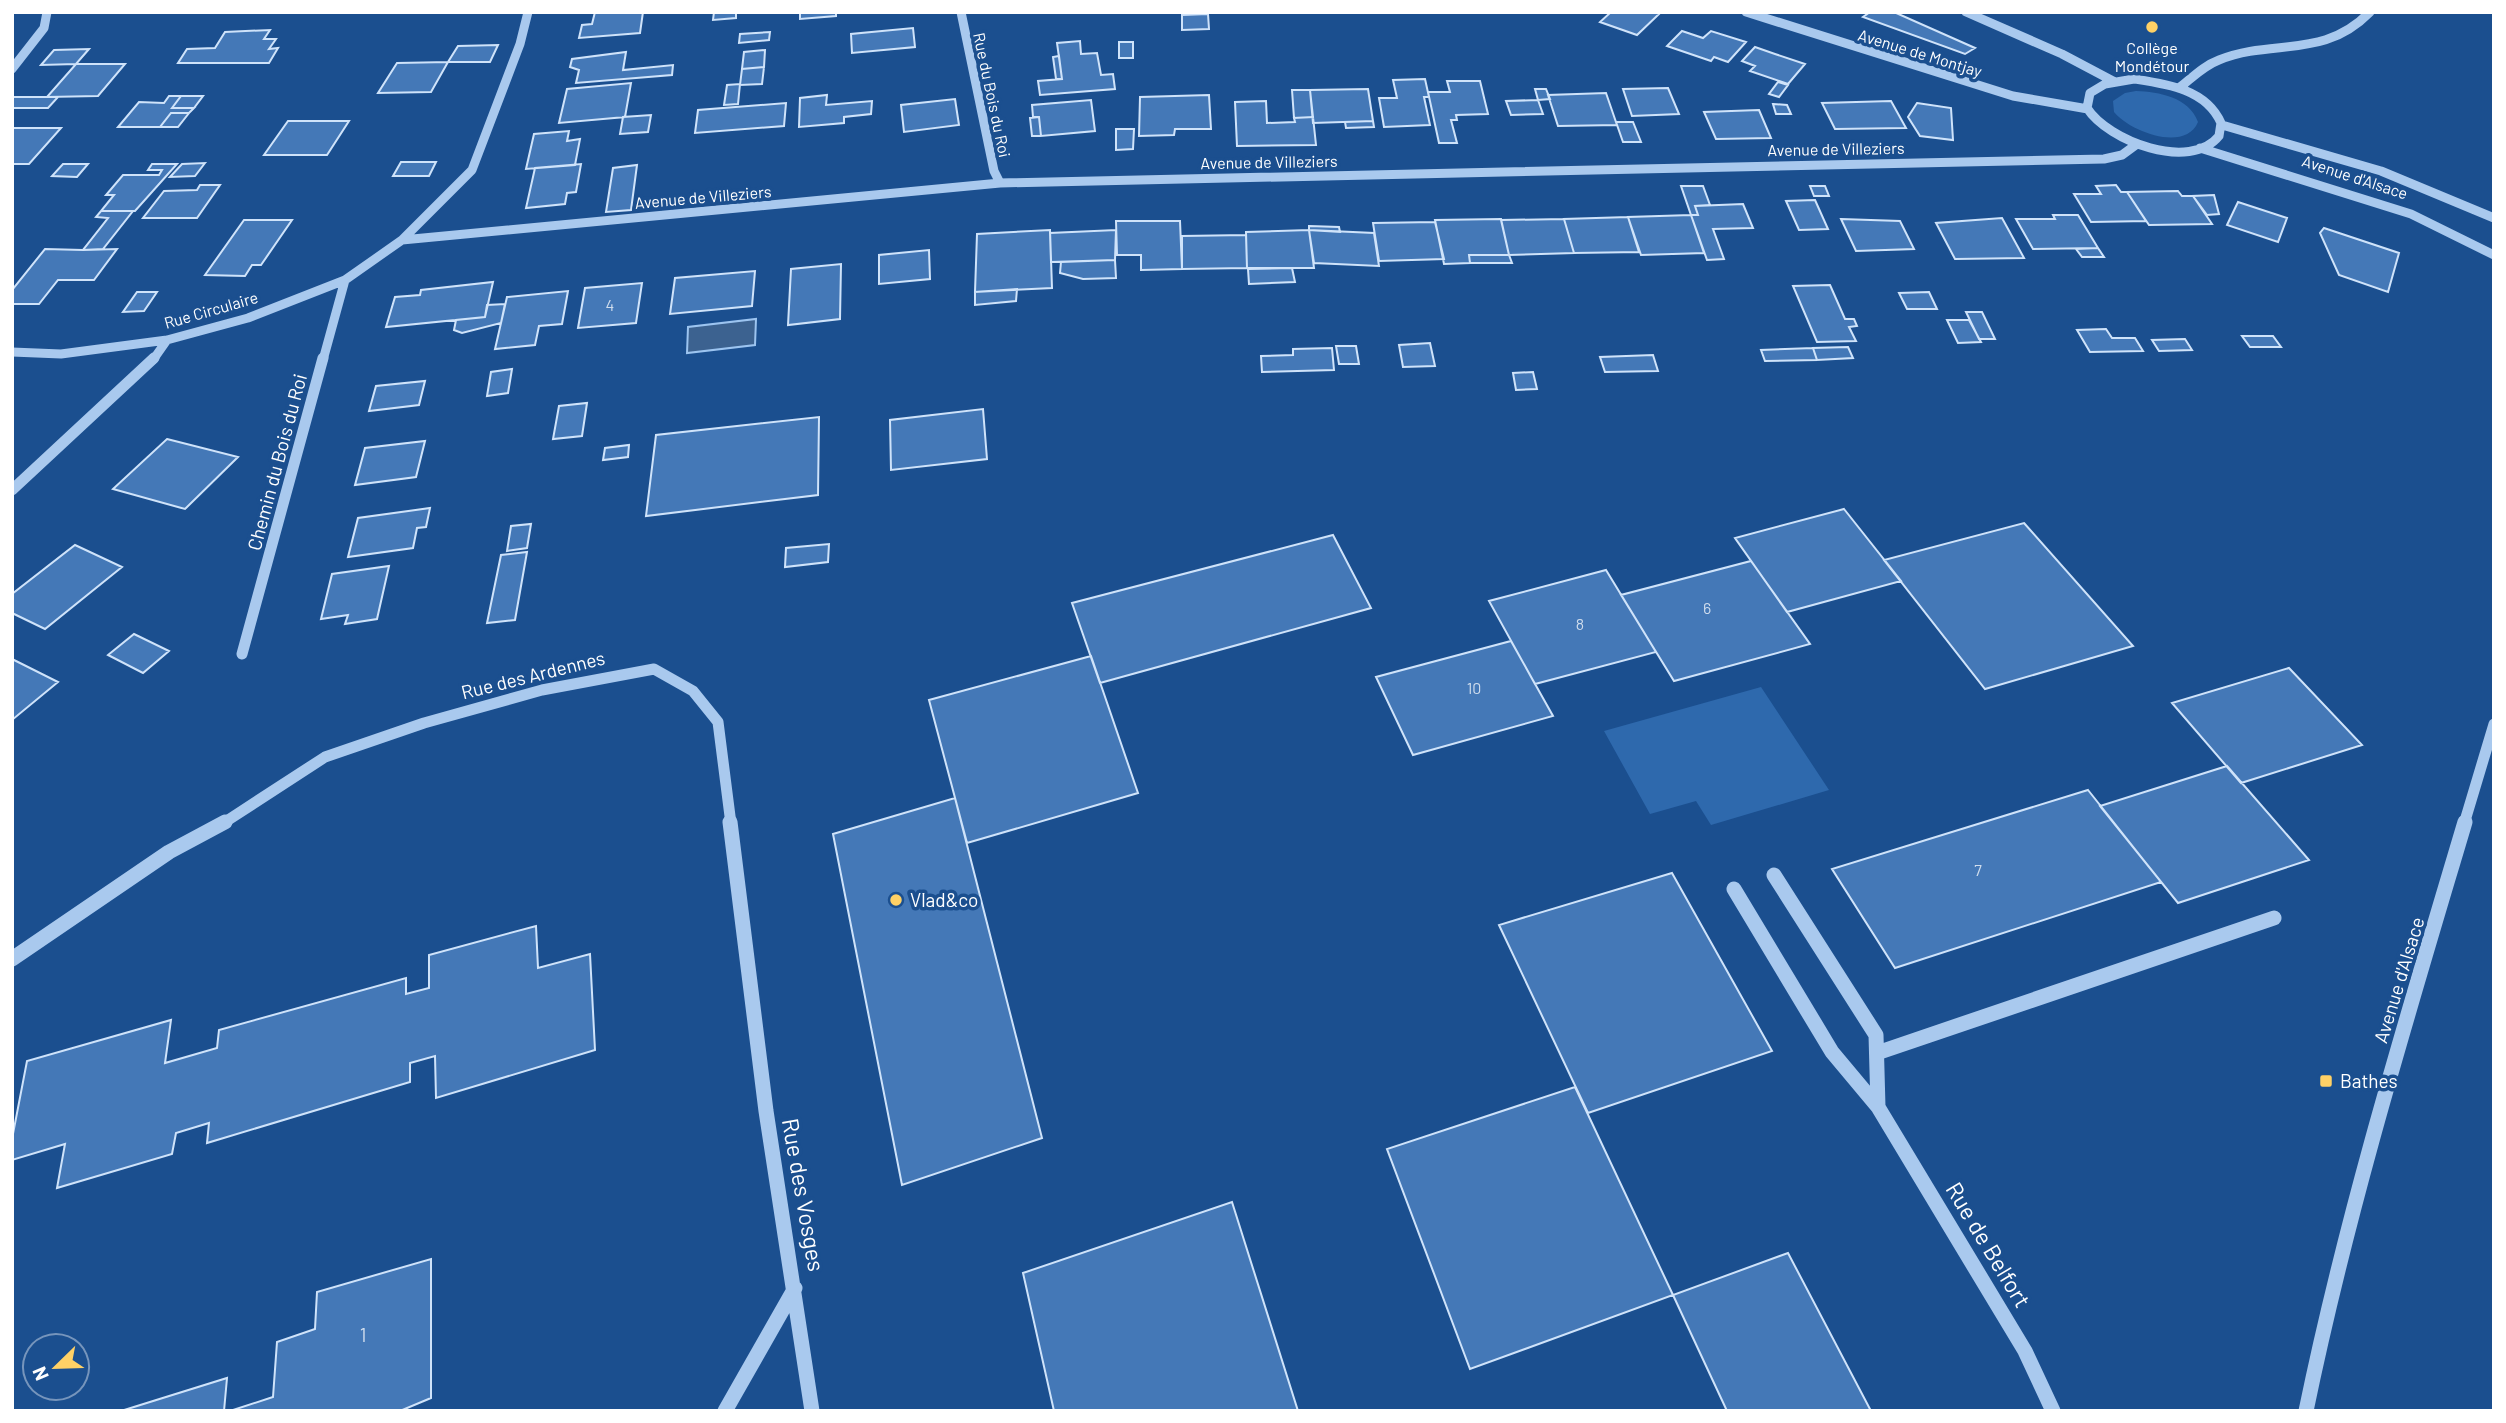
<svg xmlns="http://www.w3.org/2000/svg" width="2506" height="1423" viewBox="0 0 2506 1423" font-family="Barlow,sans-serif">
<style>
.green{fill:#2e69ad}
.water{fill:#3c6290;stroke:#9cc4f0;stroke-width:2}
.building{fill:#4478b7;stroke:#cfe3fa;stroke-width:2}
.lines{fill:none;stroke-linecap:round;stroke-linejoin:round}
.minor-far2{stroke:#a9c9ee;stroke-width:9}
.minor-far1{stroke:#a9c9ee;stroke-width:11}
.minor{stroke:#a9c9ee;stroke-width:15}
.poi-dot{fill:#ffd166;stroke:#1b4f8f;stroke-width:2.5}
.labels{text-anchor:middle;stroke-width:7;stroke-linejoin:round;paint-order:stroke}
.far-poi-label{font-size:16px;fill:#fff;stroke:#1b4f8f}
.far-street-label{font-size:16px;fill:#fff;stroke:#1b4f8f}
.number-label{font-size:16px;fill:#d0dded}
.street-label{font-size:19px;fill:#fff;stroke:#1b4f8f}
.poi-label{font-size:19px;fill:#fff;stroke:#1b4f8f;text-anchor:start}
.near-number-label{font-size:19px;fill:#d0dded}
.near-street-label{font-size:23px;fill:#fff;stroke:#1b4f8f}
</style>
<rect width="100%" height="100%" fill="#1b4f8f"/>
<path class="green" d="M 2136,91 C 2159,92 2189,97 2198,122 C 2185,153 2129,131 2114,112 L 2113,101 L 2125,93 Z
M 1761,687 L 1829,790 L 1711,825 L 1696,801 L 1650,814 L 1604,731 Z"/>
<path class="water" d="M 756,319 L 755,345 L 687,353 L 688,327 Z"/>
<path class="building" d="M 595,12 L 643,12 L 640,33 L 579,38 L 582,25 L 592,24 Z
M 714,12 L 736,12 L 736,18 L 713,20 Z
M 800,12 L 836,12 L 836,16 L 800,19 Z
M 1611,12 L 1655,12 L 1659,14 L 1637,35 L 1600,22 Z
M 1870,12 L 1894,12 L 1975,48 L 1965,54 L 1863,17 Z
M 1208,14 L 1209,29 L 1182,30 L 1182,15 Z
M 913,28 L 915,47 L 852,53 L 851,34 Z
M 270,30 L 264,39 L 276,39 L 269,49 L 278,48 L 269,63 L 178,63 L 187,49 L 215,48 L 225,32 Z
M 1682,31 L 1703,38 L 1711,31 L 1746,42 L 1728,62 L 1714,57 L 1711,61 L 1667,46 Z
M 770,32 L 769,40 L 739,43 L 740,34 Z
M 1080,41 L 1081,54 L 1097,53 L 1101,75 L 1113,74 L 1115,89 L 1040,95 L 1038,81 L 1062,79 L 1057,43 Z
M 1119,42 L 1133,42 L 1133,58 L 1119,58 Z
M 498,45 L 490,62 L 448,62 L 458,46 Z
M 1755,47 L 1775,54 L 1805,64 L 1788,84 L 1750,71 L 1755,66 L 1742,61 Z
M 89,49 L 76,64 L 41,65 L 54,50 Z
M 765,50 L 764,67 L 742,69 L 744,52 Z
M 626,52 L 623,70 L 673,65 L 672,75 L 576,83 L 579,70 L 570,67 L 572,59 Z
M 1059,56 L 1062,79 L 1056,79 L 1053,57 Z
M 448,62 L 431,92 L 378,93 L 397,63 Z
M 76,64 L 125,64 L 98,96 L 47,97 Z
M 764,67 L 762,84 L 740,85 L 742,69 Z
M 1425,79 L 1429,97 L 1424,97 L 1430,125 L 1384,127 L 1379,98 L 1397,98 L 1393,80 Z
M 1447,81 L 1480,81 L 1488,114 L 1456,115 L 1457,120 L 1451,120 L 1457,143 L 1439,143 L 1428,92 L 1450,92 Z
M 1778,82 L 1788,85 L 1779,97 L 1769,94 Z
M 631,83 L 625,117 L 559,123 L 567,89 Z
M 740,84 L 738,104 L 724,105 L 727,85 Z
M 1668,88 L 1679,114 L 1632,116 L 1623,89 Z
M 1368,89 L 1373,121 L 1313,123 L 1310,90 Z
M 1535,89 L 1546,89 L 1550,99 L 1538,100 Z
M 1292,90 L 1310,90 L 1313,117 L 1294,118 Z
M 1606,93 L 1617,125 L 1558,126 L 1548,95 Z
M 827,95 L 826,105 L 872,101 L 871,114 L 844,117 L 844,123 L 799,127 L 800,98 Z
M 1209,95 L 1211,129 L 1175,129 L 1174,135 L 1139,136 L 1140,97 Z
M 169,96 L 181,96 L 172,108 L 194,108 L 189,113 L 171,113 L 160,127 L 118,127 L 139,102 L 164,103 Z
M 181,96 L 203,96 L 194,108 L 172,108 Z
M 12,97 L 58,97 L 48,108 L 12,108 Z
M 955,99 L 959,125 L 904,132 L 901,105 Z
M 1091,100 L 1095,131 L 1041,136 L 1039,117 L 1033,117 L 1032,105 Z
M 1538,100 L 1543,114 L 1511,115 L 1506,101 Z
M 1266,101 L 1267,123 L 1295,122 L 1294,118 L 1313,117 L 1316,145 L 1237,146 L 1235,102 Z
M 1891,101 L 1906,128 L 1835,129 L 1822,103 Z
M 786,103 L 784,126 L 695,133 L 698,110 Z
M 1917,103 L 1951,108 L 1953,140 L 1920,136 L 1908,117 Z
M 1773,104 L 1787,105 L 1791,114 L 1776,114 Z
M 1759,110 L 1771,138 L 1716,139 L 1704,112 Z
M 171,113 L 189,113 L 178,127 L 160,127 Z
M 651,115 L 648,132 L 620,134 L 623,117 Z
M 1039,117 L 1041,136 L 1032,136 L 1030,118 Z
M 288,121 L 349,121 L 327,155 L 264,155 Z
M 1373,121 L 1374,127 L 1346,128 L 1345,122 Z
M 1616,122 L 1633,122 L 1641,142 L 1623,142 Z
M 12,128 L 61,128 L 29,164 L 12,164 Z
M 1116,129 L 1134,129 L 1133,149 L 1116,150 Z
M 569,131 L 567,141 L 580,139 L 575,165 L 526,169 L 534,134 Z
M 401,162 L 436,162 L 429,176 L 393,176 Z
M 205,163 L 195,176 L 170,177 L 182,164 Z
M 63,164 L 88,164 L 77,177 L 52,176 Z
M 152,164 L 177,164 L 135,211 L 101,211 L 114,195 L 106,195 L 123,175 L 159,175 L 162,170 L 148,170 Z
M 581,164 L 576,192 L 567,193 L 565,204 L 526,208 L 535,168 Z
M 637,165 L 631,210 L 606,212 L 613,168 Z
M 200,185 L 220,185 L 197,218 L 143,218 L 164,191 L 197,190 Z
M 2116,185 L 2121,192 L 2127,192 L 2146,221 L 2091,222 L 2074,194 L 2101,194 L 2096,186 Z
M 1681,186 L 1703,186 L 1710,205 L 1695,206 L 1698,215 L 1691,215 Z
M 1810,186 L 1825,186 L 1829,196 L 1814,196 Z
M 2178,191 L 2182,196 L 2193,196 L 2212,224 L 2149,225 L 2127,192 Z
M 2214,195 L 2219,214 L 2207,215 L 2193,196 Z
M 1815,200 L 1828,229 L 1799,230 L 1786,201 Z
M 2238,202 L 2287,218 L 2278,242 L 2227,225 Z
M 1743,204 L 1753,228 L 1713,229 L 1724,259 L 1707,260 L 1691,215 L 1698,215 L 1695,206 Z
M 101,211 L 133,211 L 103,249 L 83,250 L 108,218 L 96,217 Z
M 1691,215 L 1704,253 L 1641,255 L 1628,217 Z
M 2053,215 L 2078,215 L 2098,248 L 2033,249 L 2016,219 L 2055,219 Z
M 1628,217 L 1639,252 L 1574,253 L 1564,219 Z
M 2002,218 L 2024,258 L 1955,259 L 1936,223 Z
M 1501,219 L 1509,255 L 1469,255 L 1470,263 L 1444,264 L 1435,220 Z
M 1564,219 L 1574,253 L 1509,255 L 1501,220 Z
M 1841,219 L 1900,221 L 1914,249 L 1856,251 Z
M 244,220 L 292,220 L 261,265 L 252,265 L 245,276 L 205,275 Z
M 1116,221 L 1180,221 L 1182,269 L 1141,270 L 1141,255 L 1117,255 Z
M 1435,222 L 1444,259 L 1379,261 L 1373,223 Z
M 1309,226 L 1339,227 L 1340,232 L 1309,230 Z
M 2324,228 L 2399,253 L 2388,292 L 2339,275 L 2320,233 Z
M 1050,230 L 1052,288 L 975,292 L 977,234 Z
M 1116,230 L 1115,260 L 1051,262 L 1050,233 Z
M 1309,230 L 1314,268 L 1247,268 L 1246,232 Z
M 1309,230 L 1374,233 L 1379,266 L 1314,263 Z
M 1246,235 L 1247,268 L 1182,269 L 1182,236 Z
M 2098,248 L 2104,257 L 2082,257 L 2076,249 Z
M 45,249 L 83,250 L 117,249 L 94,280 L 58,280 L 39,304 L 12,304 L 12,290 Z
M 929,250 L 930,279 L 879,284 L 879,255 Z
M 1469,255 L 1509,255 L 1512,263 L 1470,263 Z
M 1115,260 L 1116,278 L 1083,279 L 1060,273 L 1061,262 Z
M 841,264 L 840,319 L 788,325 L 791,269 Z
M 1292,268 L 1295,282 L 1249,284 L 1248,269 Z
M 755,271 L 752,306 L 670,314 L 675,278 Z
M 493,282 L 485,317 L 386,327 L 395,297 L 420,295 L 421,290 Z
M 642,283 L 636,323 L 578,328 L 585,288 Z
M 1830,285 L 1845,319 L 1854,319 L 1857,326 L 1849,327 L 1856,341 L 1817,342 L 1793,286 Z
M 1017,289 L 1016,301 L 975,305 L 975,292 Z
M 568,291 L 562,324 L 539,326 L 535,345 L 495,349 L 507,297 Z
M 137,292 L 157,292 L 144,311 L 123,312 Z
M 1929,292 L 1937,309 L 1907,309 L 1899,293 Z
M 505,304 L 501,323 L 462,333 L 454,330 L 456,320 L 485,317 L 487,305 Z
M 1966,312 L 1982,312 L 1995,339 L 1979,339 Z
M 1947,320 L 1969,320 L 1981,342 L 1958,343 Z
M 2106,329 L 2112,338 L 2135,338 L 2143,351 L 2090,352 L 2077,330 Z
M 2242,336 L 2273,336 L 2281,347 L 2250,347 Z
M 2185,339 L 2192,350 L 2159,351 L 2152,340 Z
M 1430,343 L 1435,366 L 1403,367 L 1399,345 Z
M 1336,346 L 1356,346 L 1359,364 L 1339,364 Z
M 1848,347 L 1853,358 L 1817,360 L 1813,348 Z
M 1332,348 L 1334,370 L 1262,372 L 1261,356 L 1293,355 L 1293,349 Z
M 1813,348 L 1817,360 L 1765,361 L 1761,350 Z
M 1653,355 L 1658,371 L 1605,372 L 1600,357 Z
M 512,369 L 508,393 L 487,396 L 491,372 Z
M 1533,372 L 1537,389 L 1516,390 L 1513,373 Z
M 425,381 L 419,405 L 369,411 L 376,386 Z
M 587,403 L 582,436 L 553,439 L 559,406 Z
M 983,409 L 987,459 L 891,470 L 890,420 Z
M 819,417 L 818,495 L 646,516 L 656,435 Z
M 167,439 L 238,457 L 185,509 L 113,489 Z
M 425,441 L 416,477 L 355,485 L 365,448 Z
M 629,445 L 628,457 L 603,460 L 605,448 Z
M 430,508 L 426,527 L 417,528 L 413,548 L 348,557 L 358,518 Z
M 1844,509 L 1901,581 L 1787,612 L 1735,538 Z
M 2024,523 L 2133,646 L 1985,689 L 1884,560 Z
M 531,524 L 527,548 L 507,551 L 511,526 Z
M 1333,535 L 1371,608 L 1100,683 L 1072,603 Z
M 829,544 L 828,562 L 785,567 L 786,548 Z
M 75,545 L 122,567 L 45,629 L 12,613 L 12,594 Z
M 527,552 L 515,620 L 487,623 L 501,555 Z
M 1751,561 L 1810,644 L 1674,681 L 1621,595 Z
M 389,566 L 377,619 L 345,624 L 348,615 L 321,619 L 332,574 Z
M 1606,570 L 1656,652 L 1535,684 L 1489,601 Z
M 134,634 L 169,651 L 143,673 L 108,655 Z
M 1511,641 L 1553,716 L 1413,755 L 1376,677 Z
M 1091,656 L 1138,793 L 967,843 L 929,700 Z
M 12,659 L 58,682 L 12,720 Z
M 2289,668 L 2362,745 L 2241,783 L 2172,703 Z
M 2227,766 L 2309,860 L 2178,903 L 2100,806 Z
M 2088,790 L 2161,882 L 1895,968 L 1832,869 Z
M 955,798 L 1042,1138 L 902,1185 L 833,834 Z
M 1672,873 L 1772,1051 L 1588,1113 L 1499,925 Z
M 536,926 L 538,968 L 590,954 L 595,1050 L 436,1098 L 435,1056 L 410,1063 L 410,1082 L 207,1143 L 209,1123 L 176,1133 L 172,1154 L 57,1188 L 65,1144 L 12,1160 L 12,1139 L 27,1061 L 171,1020 L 165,1063 L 217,1048 L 219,1030 L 406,978 L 406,994 L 429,988 L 429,955 Z
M 1575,1087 L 1673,1295 L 1470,1369 L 1387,1149 Z
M 1232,1202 L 1298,1411 L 1054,1411 L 1023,1273 Z
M 1788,1253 L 1871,1411 L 1727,1411 L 1673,1295 Z
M 431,1259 L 431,1398 L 400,1411 L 230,1411 L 273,1397 L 277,1342 L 315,1329 L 317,1292 Z
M 227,1378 L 224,1411 L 121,1411 Z"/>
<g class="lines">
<path class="minor-far2" d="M 961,12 L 994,171 L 1000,183
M 1746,12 L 2013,96 L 2088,109
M 1966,12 L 2062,54 L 2113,81
M 12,69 L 44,28 L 47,12
M 2134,79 C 2167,84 2206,89 2221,123 L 2219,136 C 2190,172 2108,141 2087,108 L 2090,93 L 2105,84 Z
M 2179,88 C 2192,78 2203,66 2219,60 C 2274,38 2323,60 2370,12
M 2222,125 L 2381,171 L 2494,218
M 2200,148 L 2411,214 L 2494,255
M 402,240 L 1000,183 L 2104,159 L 2122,155 L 2137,144
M 12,352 L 61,354 L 167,340 L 248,318 L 345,280 L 402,240 L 472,170 L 520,44 L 528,12
M 153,360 L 167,340
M 323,360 L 345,280"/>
<path class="minor-far1" d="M 12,490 L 154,358
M 242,654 L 323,358
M 222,824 L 325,757 L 424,723 L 542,690 L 654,669 L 693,691 L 718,722 L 731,824
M 2464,824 L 2494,724"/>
<path class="minor" d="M 730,822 L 766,1111 L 812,1411
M 1774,875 L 1876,1035 L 1878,1107
M 1734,889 L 1832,1052 L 1878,1107 L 2025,1351 L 2053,1411
M 12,959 L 169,852 L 225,822
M 1877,1053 L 2274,918
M 725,1411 L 795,1288
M 2306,1411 C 2347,1212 2407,1017 2465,822"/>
</g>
<g class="poi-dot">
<circle cx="2152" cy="27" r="7"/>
<circle cx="896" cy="900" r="7"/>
<rect x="2319" y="1074" width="14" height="14" rx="3.5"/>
</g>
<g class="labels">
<g class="far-poi-label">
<text x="2152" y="54">Collège<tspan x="2152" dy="18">Mondétour</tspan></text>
</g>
<g class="far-street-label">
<text transform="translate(1920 53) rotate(17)" y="6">Avenue de Montjay</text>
<text transform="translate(992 95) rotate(78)" y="6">Rue du Bois du Roi</text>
<text transform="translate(1836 149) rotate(-1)" y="6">Avenue de Villeziers</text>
<text transform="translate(1269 162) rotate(-1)" y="6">Avenue de Villeziers</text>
<text transform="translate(2355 177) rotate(18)" y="6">Avenue d'Alsace</text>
<text transform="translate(703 197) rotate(-5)" y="6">Avenue de Villeziers</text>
<text transform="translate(211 310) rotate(-16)" y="6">Rue Circulaire</text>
</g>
<g class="number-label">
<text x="610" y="311">4</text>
<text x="1707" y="614">6</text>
<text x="1580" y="630">8</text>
<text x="1474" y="694">10</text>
<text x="1978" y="876">7</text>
</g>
<g class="street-label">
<text transform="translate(277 462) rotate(-75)" y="7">Chemin du Bois du Roi</text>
<text transform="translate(533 675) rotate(-14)" y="7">Rue des Ardennes</text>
<text transform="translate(2399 980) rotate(-73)" y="7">Avenue d'Alsace</text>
</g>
<g class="poi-label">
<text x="910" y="907">Vlad&amp;co</text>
<text x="2340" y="1088">Bathes</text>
</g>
<g class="near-number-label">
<text x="363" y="1342">1</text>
</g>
<g class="near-street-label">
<text transform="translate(803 1195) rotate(80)" y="8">Rue des Vosges</text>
<text transform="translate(1988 1245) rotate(59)" y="8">Rue de Belfort</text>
</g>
</g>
<rect width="2506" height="1423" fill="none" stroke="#ffffff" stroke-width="28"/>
<g transform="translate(56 1367) rotate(247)"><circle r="33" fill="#1b4f8f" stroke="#7695bc" stroke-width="2"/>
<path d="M0-5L12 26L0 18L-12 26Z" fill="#ffd166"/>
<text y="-10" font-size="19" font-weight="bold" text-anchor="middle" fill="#ffffff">N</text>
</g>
</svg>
